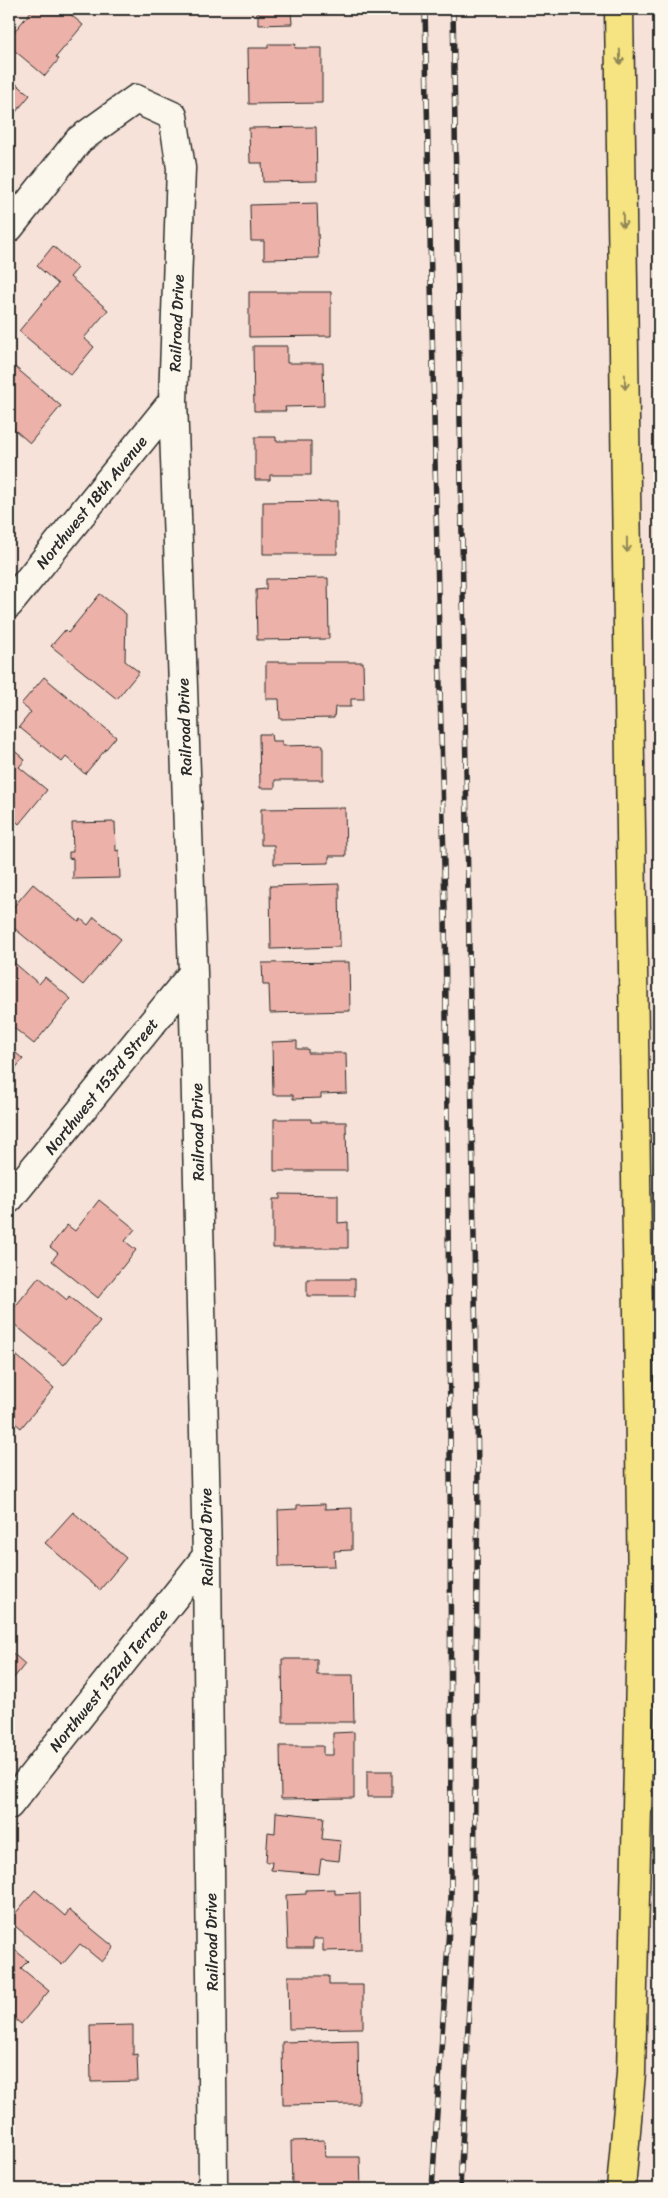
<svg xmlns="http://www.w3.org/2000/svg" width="668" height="2198" viewBox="0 0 668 2198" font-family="Sriracha,sans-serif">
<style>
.building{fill:#ecb1a8;stroke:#2b2b2b}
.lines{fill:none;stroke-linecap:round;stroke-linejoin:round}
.minor-casing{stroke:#2b2b2b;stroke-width:31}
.primary-casing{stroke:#2b2b2b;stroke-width:31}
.minor{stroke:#fbf7ec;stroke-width:28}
.primary{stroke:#f6e381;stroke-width:28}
.rail-casing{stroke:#2b2b2b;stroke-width:5.5}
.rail{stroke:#fbf7ec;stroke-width:4;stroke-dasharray:11;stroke-linecap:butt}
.oneway{stroke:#908756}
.labels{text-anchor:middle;stroke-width:4;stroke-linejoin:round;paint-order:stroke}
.street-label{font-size:16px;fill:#2b2b2b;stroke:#fbf7ec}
</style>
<rect width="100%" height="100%" fill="#f6e2d8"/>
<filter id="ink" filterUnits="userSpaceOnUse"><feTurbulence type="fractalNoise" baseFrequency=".02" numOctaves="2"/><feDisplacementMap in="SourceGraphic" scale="10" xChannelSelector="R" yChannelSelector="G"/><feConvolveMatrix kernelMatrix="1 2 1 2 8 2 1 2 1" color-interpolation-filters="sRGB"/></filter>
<g filter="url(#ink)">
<path class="building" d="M 33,9 L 64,9 L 83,25 L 56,57 L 59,59 L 45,76 L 9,46 L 9,38 Z
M 258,9 L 291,9 L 292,24 L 258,25 Z
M 268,44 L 296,44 L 295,48 L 322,48 L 322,103 L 249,104 L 248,48 L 268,48 Z
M 9,78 L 30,95 L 16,112 L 14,110 L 9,116 Z
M 316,127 L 317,181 L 263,182 L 262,163 L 250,163 L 249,128 Z
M 317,203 L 319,258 L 264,259 L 264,241 L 251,241 L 250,205 Z
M 53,246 L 78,268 L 70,277 L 108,310 L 84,338 L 94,347 L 71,375 L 19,331 L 58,284 L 37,266 Z
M 249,292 L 331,292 L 331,336 L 249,337 Z
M 253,346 L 287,346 L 287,363 L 323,363 L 324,406 L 285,407 L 286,411 L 254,411 Z
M 15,367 L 61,406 L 30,443 L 9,425 L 9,374 Z
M 255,437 L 276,437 L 276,441 L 311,441 L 311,475 L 270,475 L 270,480 L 255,480 Z
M 337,501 L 337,554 L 263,554 L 263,502 Z
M 328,578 L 329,639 L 257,640 L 256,590 L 266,589 L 266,579 Z
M 100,594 L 126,614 L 125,661 L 139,672 L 117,699 L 51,646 L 65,630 L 68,633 Z
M 266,662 L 363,662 L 364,699 L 351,699 L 351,707 L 335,707 L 334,718 L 280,719 L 279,699 L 266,699 Z
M 44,677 L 116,737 L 85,774 L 66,757 L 62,762 L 19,727 L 31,712 L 21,704 Z
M 259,734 L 271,734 L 272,741 L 282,741 L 282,746 L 323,745 L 323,780 L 275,780 L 275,788 L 260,788 Z
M 9,746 L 25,760 L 19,767 L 47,790 L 19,824 L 9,815 Z
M 345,808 L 346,856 L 329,856 L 329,863 L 274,864 L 274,845 L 261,845 L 261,809 Z
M 115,822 L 116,851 L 119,850 L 120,878 L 73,879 L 73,858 L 69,859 L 69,852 L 73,852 L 72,823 Z
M 33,884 L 79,922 L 81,919 L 88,925 L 94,917 L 121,939 L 83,985 L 9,924 L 9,912 Z
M 339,884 L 340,947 L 271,949 L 270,886 Z
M 11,960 L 39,984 L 45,977 L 71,999 L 34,1044 L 9,1024 L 9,963 Z
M 349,962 L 350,1011 L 270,1013 L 269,985 L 263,985 L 262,963 Z
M 297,1041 L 297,1049 L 308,1049 L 308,1053 L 346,1053 L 347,1093 L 321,1094 L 321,1098 L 293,1099 L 293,1095 L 273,1095 L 272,1042 Z
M 9,1047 L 23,1059 L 9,1076 Z
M 274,1119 L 311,1119 L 311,1122 L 346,1122 L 347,1171 L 274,1171 Z
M 280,1194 L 338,1195 L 338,1223 L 348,1222 L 348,1248 L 273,1248 L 273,1199 L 280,1199 Z
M 99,1200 L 135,1229 L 125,1241 L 136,1250 L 98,1298 L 52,1261 L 58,1253 L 50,1247 L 67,1225 L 75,1231 Z
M 39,1277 L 67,1300 L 69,1296 L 100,1321 L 64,1365 L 9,1320 L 9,1314 Z
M 307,1279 L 355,1279 L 355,1296 L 307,1296 Z
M 9,1349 L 54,1388 L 21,1428 L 9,1418 Z
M 325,1504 L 325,1509 L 352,1508 L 352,1550 L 334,1551 L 335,1566 L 279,1567 L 278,1510 L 297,1509 L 297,1505 Z
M 73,1512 L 126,1558 L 100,1590 L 45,1543 Z
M 9,1650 L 25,1664 L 9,1684 Z
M 282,1659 L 317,1659 L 317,1675 L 353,1675 L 354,1722 L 283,1722 Z
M 354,1732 L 354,1798 L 281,1799 L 280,1746 L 323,1746 L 323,1755 L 333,1755 L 333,1733 Z
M 367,1771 L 392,1771 L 392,1797 L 367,1797 Z
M 276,1812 L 324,1817 L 322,1839 L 341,1841 L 339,1861 L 321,1859 L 319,1874 L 271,1870 L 272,1862 L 266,1862 L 268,1832 L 275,1833 Z
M 335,1889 L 335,1894 L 360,1893 L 361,1950 L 323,1951 L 323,1939 L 313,1939 L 313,1948 L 288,1948 L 286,1895 L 306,1894 L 306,1890 Z
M 35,1890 L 65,1916 L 69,1910 L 114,1947 L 102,1962 L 80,1944 L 62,1965 L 9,1921 Z
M 9,1945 L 28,1961 L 21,1968 L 49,1991 L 21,2024 L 9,2014 Z
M 288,1976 L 329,1976 L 329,1985 L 363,1985 L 363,2028 L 289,2029 Z
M 133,2025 L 133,2055 L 137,2054 L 138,2081 L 91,2082 L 90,2026 Z
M 358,2040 L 359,2104 L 283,2105 L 282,2042 Z
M 324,2140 L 325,2157 L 360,2157 L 361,2189 L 292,2189 L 291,2141 Z"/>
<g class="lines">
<defs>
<path id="minor" d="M 9,228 L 79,140 L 136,99 L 173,116 L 181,168 L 173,401 L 193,973 L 207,1556 L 213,2181 L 209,2189
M 9,604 L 173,401
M 9,1199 L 193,973
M 9,1805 L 207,1556"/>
<path id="primary" d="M 619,9 L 642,1587 L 631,2073 L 621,2189"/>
</defs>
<use href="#minor" class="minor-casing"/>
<use href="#primary" class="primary-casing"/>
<use href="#minor" class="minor"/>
<use href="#primary" class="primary"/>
<defs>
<path id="rail" d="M 425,9 L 445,911 L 450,1424 L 451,1897 L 432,2189
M 453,9 L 478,1471 L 474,1903 L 460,2189"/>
</defs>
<use href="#rail" class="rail-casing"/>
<use href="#rail" class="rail"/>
</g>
<defs><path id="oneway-shaft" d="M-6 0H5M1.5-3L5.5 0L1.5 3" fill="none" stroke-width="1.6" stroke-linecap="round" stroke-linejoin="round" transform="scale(1.25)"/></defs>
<g class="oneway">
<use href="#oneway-shaft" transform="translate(620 57) rotate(89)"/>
<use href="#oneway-shaft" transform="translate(623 220) rotate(89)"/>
<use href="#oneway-shaft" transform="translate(625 382) rotate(89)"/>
<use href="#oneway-shaft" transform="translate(627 545) rotate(89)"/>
</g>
</g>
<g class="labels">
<g class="street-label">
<text transform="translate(176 323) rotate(-88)" y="6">Railroad Drive</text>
<text transform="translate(91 502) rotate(-51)" y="6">Northwest 18th Avenue</text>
<text transform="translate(184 727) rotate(-92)" y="6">Railroad Drive</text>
<text transform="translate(101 1086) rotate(-51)" y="6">Northwest 153rd Street</text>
<text transform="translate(197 1132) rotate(-91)" y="6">Railroad Drive</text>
<text transform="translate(206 1537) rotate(-91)" y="6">Railroad Drive</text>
<text transform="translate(108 1680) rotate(-51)" y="6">Northwest 152nd Terrace</text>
<text transform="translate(211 1942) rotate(-91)" y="6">Railroad Drive</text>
</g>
</g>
<rect width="668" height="2198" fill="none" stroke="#fbf7ec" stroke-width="30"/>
<rect x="15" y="15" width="638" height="2168" fill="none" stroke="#2b2b2b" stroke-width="2" filter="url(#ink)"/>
</svg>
